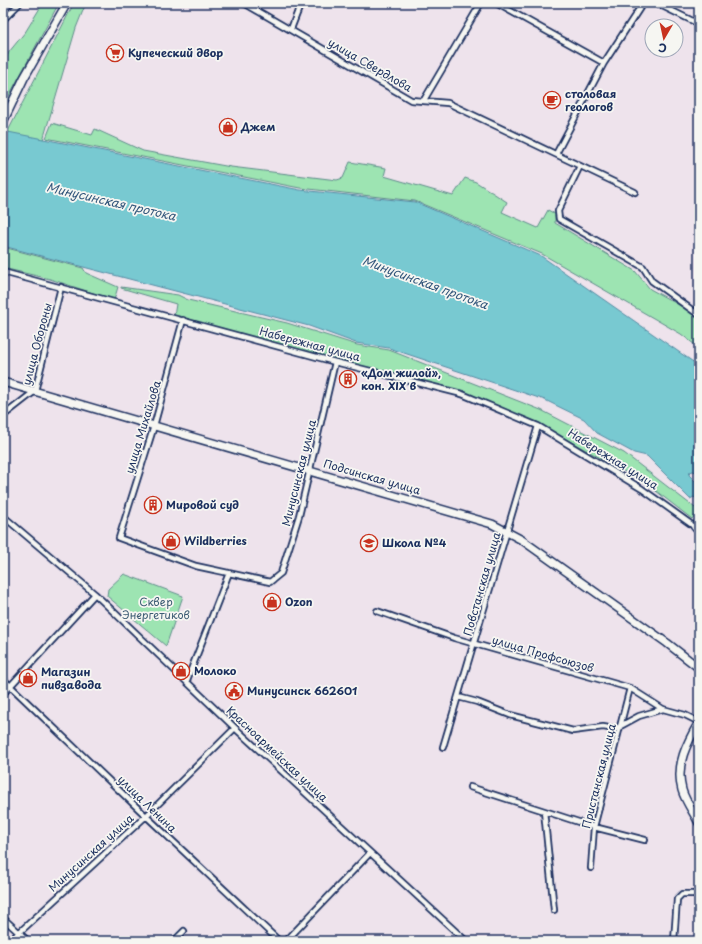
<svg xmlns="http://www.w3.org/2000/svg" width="702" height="944" viewBox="0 0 702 944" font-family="'Playpen Sans',sans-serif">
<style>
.green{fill:#9de4b2;stroke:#5c8a88}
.water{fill:#78c9d1;stroke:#538ba3}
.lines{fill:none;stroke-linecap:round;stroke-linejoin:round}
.street-casing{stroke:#1b2f5e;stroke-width:8}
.secondary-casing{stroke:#1b2f5e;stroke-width:10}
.primary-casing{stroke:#1b2f5e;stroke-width:10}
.street{stroke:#f6f6f2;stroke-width:4.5}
.secondary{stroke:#f6f6f2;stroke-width:7}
.primary{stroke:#f6f6f2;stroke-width:7}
.labels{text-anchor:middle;stroke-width:3.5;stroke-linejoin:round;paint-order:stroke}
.poi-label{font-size:11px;font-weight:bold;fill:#1b2f5e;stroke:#f6f6f2;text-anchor:start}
.street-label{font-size:11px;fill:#1b2f5e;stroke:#f6f6f2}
.park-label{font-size:11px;fill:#3c5c73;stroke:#f6f6f2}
.water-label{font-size:12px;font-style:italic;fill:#32567b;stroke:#f6f6f2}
</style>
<rect width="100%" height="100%" fill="#eee3ec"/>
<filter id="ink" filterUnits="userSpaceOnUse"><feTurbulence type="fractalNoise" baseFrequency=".025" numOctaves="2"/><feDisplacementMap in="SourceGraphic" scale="8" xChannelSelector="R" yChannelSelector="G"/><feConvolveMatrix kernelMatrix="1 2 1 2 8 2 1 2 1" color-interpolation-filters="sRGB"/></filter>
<g filter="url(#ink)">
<path class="green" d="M 43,3 L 59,3 L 3,107 L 3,66 L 9,52 L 26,31 Z
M 74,3 L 86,3 L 76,28 L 43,140 L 7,133 Z
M 52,123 L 92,135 L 95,129 L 143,151 L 231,167 L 337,180 L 343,178 L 350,162 L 386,168 L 384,176 L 453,196 L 465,178 L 476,182 L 507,202 L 502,212 L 538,228 L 548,210 L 555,214 L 555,223 L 635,271 L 650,289 L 690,311 L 699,319 L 699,348 L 681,334 L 542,254 L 415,201 L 300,188 L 46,138 Z
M 3,247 L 83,268 L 86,273 L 118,287 L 114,300 L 50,279 L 3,268 Z
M 121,287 L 178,295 L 188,300 L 287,323 L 357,345 L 389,350 L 541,410 L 624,453 L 699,511 L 692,519 L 647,484 L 539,424 L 462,391 L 336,360 L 174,316 L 176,304 L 121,288 Z
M 124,574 L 183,596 L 166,646 L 107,596 L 108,589 Z"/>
<path class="water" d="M 3,131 L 300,190 L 415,202 L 541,256 L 699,366 L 699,473 L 693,471 L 690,472 L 689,475 L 699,485 L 699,501 L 694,497 L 690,499 L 647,456 L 634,453 L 597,433 L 584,419 L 545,400 L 389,348 L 356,343 L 309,326 L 3,246 Z"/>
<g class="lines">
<defs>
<path id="street" d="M 244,3 L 411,100 L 448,103 L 635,192
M 496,3 L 604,63
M 656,3 L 699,24
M 3,20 L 20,3
M 291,29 L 301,3
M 424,100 L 481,3
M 556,154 L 604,63 L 643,3
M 580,166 L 558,211 L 559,219 L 643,267 L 652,281 L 699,315
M 3,272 L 335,362 L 462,394 L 538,426 L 642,489 L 695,527
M 183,320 L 154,426 L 119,538 L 196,566 L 270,582 L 281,573 L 299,516 L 335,362
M 3,416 L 35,391 L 61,287
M 3,516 L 95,594 L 235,728 L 466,941
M 377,611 L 454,638 L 630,688 L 663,709 L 685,715 L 699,722
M 3,679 L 146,816 L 279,941
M 187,680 L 229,573
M 3,694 L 95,594
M 458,697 L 477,702 L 510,715 L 573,731 L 603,727 L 615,729 L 639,716 L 663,709
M 443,747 L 538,426
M 470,787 L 594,827 L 645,840
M 544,811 L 554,910
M 591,868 L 594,827 L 630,688
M 3,918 L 28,941
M 10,941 L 146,816 L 235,728
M 174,941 L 184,931
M 286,941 L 370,853
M 674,941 L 677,899 L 682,894 L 699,894"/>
<path id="secondary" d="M 3,382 L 492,524 L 522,540 L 667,643 L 699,668
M 699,522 L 695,527 L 699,531
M 699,722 C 687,743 675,765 682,790 C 685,801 694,813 699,823"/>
<path id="primary" d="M 3,122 L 24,78 L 67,3"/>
</defs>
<use href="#street" class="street-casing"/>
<use href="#secondary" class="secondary-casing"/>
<use href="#primary" class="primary-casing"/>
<use href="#street" class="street"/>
<use href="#secondary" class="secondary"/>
<use href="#primary" class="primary"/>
</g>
</g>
<defs>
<symbol id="supermarket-ring" viewBox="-11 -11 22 22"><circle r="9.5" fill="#f6f6f2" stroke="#c8321e" stroke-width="1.5"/><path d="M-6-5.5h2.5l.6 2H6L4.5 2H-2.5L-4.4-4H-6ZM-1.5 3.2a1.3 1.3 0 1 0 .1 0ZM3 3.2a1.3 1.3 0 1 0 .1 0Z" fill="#c8321e"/></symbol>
<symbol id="cafe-ring" viewBox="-11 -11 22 22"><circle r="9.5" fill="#f6f6f2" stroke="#c8321e" stroke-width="1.5"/><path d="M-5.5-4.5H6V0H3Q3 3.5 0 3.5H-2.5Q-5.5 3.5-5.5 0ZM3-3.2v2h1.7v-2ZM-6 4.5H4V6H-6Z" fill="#c8321e"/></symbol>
<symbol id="shop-ring" viewBox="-11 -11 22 22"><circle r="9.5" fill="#f6f6f2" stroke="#c8321e" stroke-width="1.5"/><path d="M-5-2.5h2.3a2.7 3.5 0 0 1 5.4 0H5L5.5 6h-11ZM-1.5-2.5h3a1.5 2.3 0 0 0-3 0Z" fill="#c8321e"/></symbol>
<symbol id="building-ring" viewBox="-11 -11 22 22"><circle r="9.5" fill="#f6f6f2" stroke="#c8321e" stroke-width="1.5"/><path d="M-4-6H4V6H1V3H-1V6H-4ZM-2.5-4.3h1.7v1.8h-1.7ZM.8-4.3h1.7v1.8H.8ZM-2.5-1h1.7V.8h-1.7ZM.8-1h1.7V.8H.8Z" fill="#c8321e"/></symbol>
<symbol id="school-ring" viewBox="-11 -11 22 22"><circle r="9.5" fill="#f6f6f2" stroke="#c8321e" stroke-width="1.5"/><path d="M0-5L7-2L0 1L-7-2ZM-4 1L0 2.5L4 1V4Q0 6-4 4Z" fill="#c8321e"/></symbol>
<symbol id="civic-ring" viewBox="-11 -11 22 22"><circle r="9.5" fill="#f6f6f2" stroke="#c8321e" stroke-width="1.5"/><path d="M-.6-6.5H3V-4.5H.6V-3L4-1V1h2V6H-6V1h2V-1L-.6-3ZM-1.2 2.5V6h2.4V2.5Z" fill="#c8321e"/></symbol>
</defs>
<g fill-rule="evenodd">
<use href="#supermarket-ring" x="105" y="43" width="20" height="20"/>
<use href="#cafe-ring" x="542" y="90" width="20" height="20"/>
<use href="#shop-ring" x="218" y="117" width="20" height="20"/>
<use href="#building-ring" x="338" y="369" width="20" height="20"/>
<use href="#building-ring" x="143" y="495" width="20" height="20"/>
<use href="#shop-ring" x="161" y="531" width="20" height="20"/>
<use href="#school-ring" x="359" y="533" width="20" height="20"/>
<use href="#shop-ring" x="262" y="592" width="20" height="20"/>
<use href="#shop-ring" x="171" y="661" width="20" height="20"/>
<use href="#shop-ring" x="18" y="668" width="20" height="20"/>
<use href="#civic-ring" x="224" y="681" width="20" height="20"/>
</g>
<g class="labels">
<g class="poi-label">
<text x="128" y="57">Купеческий двор</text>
<text x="565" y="98">столовая<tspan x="565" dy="13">геологов</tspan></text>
<text x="241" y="131">Джем</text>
<text x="361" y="377">«Дом жилой»,<tspan x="361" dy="13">кон. ХIХ в</tspan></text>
<text x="166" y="509">Мировой суд</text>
<text x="184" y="545">Wildberries</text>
<text x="382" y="547">Школа №4</text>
<text x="285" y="606">Ozon</text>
<text x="194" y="675">Молоко</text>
<text x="41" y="676">Магазин<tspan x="41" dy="13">пивзавода</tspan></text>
<text x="247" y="695">Минусинск 662601</text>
</g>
<g class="street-label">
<text transform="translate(370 65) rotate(30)" y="4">улица Свердлова</text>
<text transform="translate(37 344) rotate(-75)" y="4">улица Обороны</text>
<text transform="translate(310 344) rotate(15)" y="4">Набережная улица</text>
<text transform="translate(143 427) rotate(-73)" y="4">улица Михайлова</text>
<text transform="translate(613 459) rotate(32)" y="4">Набережная улица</text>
<text transform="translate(299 473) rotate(-76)" y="4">Минусинская улица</text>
<text transform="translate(372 477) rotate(16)" y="4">Подсинская улица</text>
<text transform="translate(482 584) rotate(-74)" y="4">Повстанская улица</text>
<text transform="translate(543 654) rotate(16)" y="4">улица Профсоюзов</text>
<text transform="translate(277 754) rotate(43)" y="4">Красноармейская улица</text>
<text transform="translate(599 776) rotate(-76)" y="4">Пристанская улица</text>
<text transform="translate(147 804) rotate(44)" y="4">улица Ленина</text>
<text transform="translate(91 853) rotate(-42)" y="4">Минусинская улица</text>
</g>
<g class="park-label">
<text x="156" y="606">Сквер<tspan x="156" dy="13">Энергетиков</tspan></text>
</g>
<g class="water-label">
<text transform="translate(111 202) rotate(13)" y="4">Минусинская протока</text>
<text transform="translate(425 283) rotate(20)" y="4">Минусинская протока</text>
</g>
</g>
<rect width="702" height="944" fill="none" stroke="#f6f6f2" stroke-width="16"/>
<rect x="8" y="8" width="686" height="928" fill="none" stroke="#1b2f5e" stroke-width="1.5" filter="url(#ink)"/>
<g transform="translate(664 38) rotate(189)"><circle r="19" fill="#f6f6f2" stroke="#9ea6b7"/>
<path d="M0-3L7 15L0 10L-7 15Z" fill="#c8321e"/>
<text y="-6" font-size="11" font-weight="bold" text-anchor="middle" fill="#1b2f5e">С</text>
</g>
</svg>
